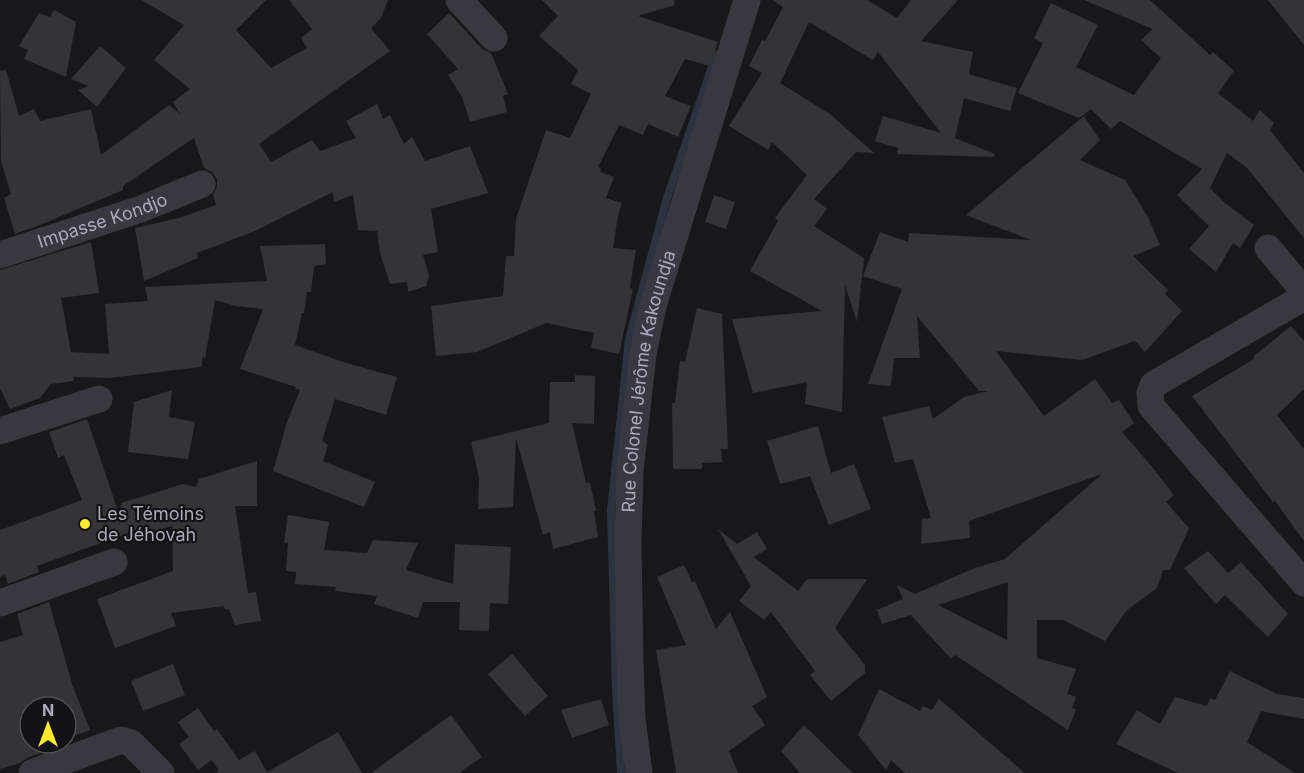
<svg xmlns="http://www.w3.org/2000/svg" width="1304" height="773" viewBox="0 0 1304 773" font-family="Inter,sans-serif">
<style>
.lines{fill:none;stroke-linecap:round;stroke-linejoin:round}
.stream{stroke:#2c3340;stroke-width:8}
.building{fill:#343336;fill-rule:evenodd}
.minor{stroke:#393840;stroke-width:27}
.poi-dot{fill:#ffe92b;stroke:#131315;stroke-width:2}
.labels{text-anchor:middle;stroke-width:4.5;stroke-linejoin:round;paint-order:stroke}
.street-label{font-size:18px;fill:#a9aabb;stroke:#131315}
.poi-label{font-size:18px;fill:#a9aabb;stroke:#131315;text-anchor:start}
</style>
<rect width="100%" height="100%" fill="#18181a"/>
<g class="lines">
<path class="stream" d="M 621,773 L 616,689 L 611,510 L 629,339 L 667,198 L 716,55"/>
</g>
<path class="building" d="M 141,0 L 266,0 L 236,30 L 271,68 L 307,48 L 301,38 L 312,29 L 289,0 L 388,0 L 381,18 L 371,28 L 390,51 L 259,144 L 271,162 L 312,140 L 320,151 L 356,138 L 346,121 L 377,104 L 383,119 L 390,115 L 404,144 L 412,137 L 425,161 L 470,146 L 488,193 L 431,209 L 438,252 L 423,255 L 429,276 L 426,286 L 408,292 L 407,282 L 390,284 L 380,253 L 377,231 L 358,230 L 353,195 L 334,202 L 333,192 L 255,231 L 197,253 L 198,258 L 144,281 L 135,228 L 179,218 L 216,205 L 213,195 L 217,187 L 217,179 L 212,172 L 204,168 L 194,138 L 123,186 L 123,190 L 40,225 L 15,234 L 4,198 L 11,194 L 1,161 L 0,71 L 6,70 L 19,116 L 34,109 L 40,121 L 91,109 L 101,155 L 169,105 L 180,114 L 173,102 L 190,89 L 154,60 L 184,25 Z
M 542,0 L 674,0 L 675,5 L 638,16 L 718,42 L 710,66 L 685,59 L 665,96 L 691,106 L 678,137 L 648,124 L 643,135 L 619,125 L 598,167 L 601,168 L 600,172 L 614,177 L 606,198 L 622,203 L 618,215 L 613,248 L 636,250 L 630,288 L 633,289 L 619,354 L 591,348 L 594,333 L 546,323 L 477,352 L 436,356 L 431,306 L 503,296 L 506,256 L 514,256 L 516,219 L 546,130 L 570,138 L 591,94 L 571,84 L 578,70 L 539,36 L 558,16 Z
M 772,0 L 867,0 L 897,18 L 911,0 L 958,0 L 921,41 L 973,52 L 969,74 L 1017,88 L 1010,111 L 964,98 L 955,138 L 995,154 L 994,157 L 897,154 L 898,148 L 875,141 L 883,116 L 941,133 L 878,52 L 873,60 L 809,22 L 780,83 L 830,114 L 874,153 L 856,152 L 814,199 L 827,209 L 814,226 L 864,258 L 857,322 L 845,285 L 842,412 L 805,404 L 807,382 L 753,393 L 732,319 L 822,311 L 750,271 L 778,221 L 775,218 L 807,175 L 772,142 L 768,150 L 729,126 L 762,73 L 749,66 L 762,40 L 765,41 L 783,7 Z
M 1084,0 L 1150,0 L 1210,55 L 1213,52 L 1234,71 L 1218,93 L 1253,121 L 1260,110 L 1274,123 L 1270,130 L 1304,173 L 1304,238 L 1247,168 L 1227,153 L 1210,188 L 1225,203 L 1254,225 L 1240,248 L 1233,243 L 1216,272 L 1189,249 L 1209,226 L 1177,195 L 1202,169 L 1120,121 L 1111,129 L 1091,109 L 1079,118 L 1018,93 L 1043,43 L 1034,38 L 1051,3 L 1098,25 L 1076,67 L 1134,95 L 1161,58 L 1141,40 L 1153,29 Z
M 1268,0 L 1304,0 L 1304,45 Z
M 54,10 L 76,22 L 66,77 L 24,59 L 28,50 L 19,46 L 39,13 L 50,17 Z
M 449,13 L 482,49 L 491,53 L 508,94 L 503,96 L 507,112 L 470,122 L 462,97 L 448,75 L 458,69 L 427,34 Z
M 100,46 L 126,68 L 97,107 L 78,90 L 88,86 L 71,79 Z
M 1084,116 L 1100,140 L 1080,160 L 1125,180 L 1148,217 L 1160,245 L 1133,256 L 1168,290 L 1165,294 L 1182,311 L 1145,352 L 1135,341 L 1082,360 L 996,351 L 1044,416 L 1095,379 L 1112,403 L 1119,400 L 1134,423 L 1122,432 L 1153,468 L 1174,495 L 1166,502 L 1189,528 L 1170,570 L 1163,570 L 1157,588 L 1127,610 L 1105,641 L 1063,620 L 1037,620 L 1037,658 L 1076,669 L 1067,694 L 1076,697 L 1072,708 L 1076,710 L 1068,730 L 955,655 L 951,659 L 911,615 L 882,624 L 877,610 L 903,599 L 897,585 L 915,594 L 975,568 L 1005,559 L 1102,474 L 969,521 L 970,538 L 921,544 L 922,519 L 931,518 L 913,459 L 895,463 L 882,417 L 929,406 L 933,419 L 964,397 L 988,391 L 979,391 L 917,316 L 920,358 L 894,358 L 891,386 L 868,384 L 902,289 L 863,276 L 880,232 L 908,242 L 909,233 L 1031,240 L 966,215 ZM 1008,582 L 1007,640 L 938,605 Z
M 714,195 L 735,202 L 726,229 L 705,222 Z
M 91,242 L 99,293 L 61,298 L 71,352 L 109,354 L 105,304 L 148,301 L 145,287 L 267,281 L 260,246 L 325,244 L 326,264 L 314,266 L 311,292 L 307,292 L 304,313 L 302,313 L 295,345 L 343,362 L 397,377 L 386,415 L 335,399 L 322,441 L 328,445 L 323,461 L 375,482 L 364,507 L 273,471 L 287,422 L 300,390 L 295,389 L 296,387 L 240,369 L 263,309 L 236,306 L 215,300 L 205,358 L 203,357 L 201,367 L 109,378 L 73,377 L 74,381 L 51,384 L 40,398 L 10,409 L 0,388 L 0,270 Z
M 697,308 L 722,314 L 728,449 L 721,449 L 722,462 L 702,463 L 702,469 L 673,469 L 672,403 L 675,403 L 680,361 L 685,362 Z
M 1291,326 L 1304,341 L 1304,389 L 1277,415 L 1304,449 L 1304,541 L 1275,501 L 1273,502 L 1192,396 L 1254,359 L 1254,356 Z
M 575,375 L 595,376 L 594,424 L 572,423 L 586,483 L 590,482 L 596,511 L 594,511 L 598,537 L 553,549 L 550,532 L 543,535 L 516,438 L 513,507 L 478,509 L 479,478 L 471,442 L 549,423 L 550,382 L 575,382 Z
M 172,390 L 169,417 L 195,422 L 188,459 L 128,452 L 134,402 Z
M 87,419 L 120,517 L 121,503 L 183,484 L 196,487 L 199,479 L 257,461 L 257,506 L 235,506 L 248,593 L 256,592 L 261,621 L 235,625 L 229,609 L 225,610 L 224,606 L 171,613 L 176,626 L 115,648 L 97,599 L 173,571 L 172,526 L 147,534 L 145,527 L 37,566 L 39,572 L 8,584 L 5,575 L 0,577 L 0,530 L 82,500 L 64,455 L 58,458 L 49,432 Z
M 818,426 L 831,473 L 854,464 L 871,509 L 829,525 L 810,476 L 780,484 L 767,441 Z
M 288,515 L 329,522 L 324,550 L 367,553 L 373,540 L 418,543 L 406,570 L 453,584 L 455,544 L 511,547 L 508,604 L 490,603 L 489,631 L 459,630 L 460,602 L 423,602 L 418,618 L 374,604 L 377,596 L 335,591 L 336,587 L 295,584 L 296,572 L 286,571 L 288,543 L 284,542 Z
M 718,529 L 737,544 L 757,532 L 767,549 L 754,557 L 798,591 L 807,579 L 867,579 L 835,628 L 865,665 L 865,673 L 831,701 L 810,675 L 815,671 L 771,612 L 764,620 L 739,601 L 751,586 Z
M 1208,551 L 1228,573 L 1241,562 L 1288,614 L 1268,637 L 1225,595 L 1216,604 L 1184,568 Z
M 684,565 L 692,582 L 695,581 L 716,629 L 730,612 L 767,697 L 752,706 L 765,725 L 729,751 L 738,773 L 676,773 L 656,650 L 686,645 L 657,577 Z
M 49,602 L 72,684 L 90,730 L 66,739 L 66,707 L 30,707 L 30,743 L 54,743 L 45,746 L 46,751 L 27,758 L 20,763 L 0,769 L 0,642 L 23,635 L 17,614 Z
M 512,654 L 548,696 L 525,716 L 488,674 Z
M 173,664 L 185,695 L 143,711 L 131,681 Z
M 1230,671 L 1277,694 L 1304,698 L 1304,719 L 1261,711 L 1247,742 L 1295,773 L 1178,773 L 1116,744 L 1137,710 L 1160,724 L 1175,697 L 1207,706 L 1210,698 L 1215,700 Z
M 879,689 L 920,711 L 923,706 L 932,710 L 939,699 L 1025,773 L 905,773 L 891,760 L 886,770 L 858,735 Z
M 601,699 L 609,725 L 572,738 L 561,710 Z
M 198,708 L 214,731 L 217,729 L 239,760 L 255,751 L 267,772 L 338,732 L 362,773 L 215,773 L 219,771 L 212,760 L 198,770 L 179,744 L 189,737 L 178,722 Z
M 451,715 L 482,757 L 459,773 L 371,773 Z
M 804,725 L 811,732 L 853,773 L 800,773 L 781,751 Z"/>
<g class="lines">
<g class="minor">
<path d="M 459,0 L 494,38"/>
<path d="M 1268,248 L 1304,291"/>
<path id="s1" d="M 0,255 L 141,209 L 202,184"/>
<path d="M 1304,297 L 1153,385 L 1150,393 L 1151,406 L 1304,583"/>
<path d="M 0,431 L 99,399"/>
<path d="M 0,603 L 114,562"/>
<path d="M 32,773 L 121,740 L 131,743 L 161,773"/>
<path id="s2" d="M 639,773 L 632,718 L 630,663 L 628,542 L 630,471 L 643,354 L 653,306 L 747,0"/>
</g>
</g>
<circle class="poi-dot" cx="85" cy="524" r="6"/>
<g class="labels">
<g class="street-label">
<text dy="6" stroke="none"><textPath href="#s1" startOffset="108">Impasse Kondjo</textPath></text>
<text dy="6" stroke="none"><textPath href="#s2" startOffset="394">Rue Colonel Jérôme Kakoundja</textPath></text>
</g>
<g class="poi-label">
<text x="97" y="520">Les Témoins<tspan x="97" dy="21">de Jéhovah</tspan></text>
</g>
</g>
<g transform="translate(48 725)"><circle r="28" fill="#131315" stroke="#4f4f57" stroke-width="1.5"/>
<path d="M0-4.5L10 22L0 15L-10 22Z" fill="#ffe92b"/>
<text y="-9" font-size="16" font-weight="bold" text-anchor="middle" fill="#a9aabb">N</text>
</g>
</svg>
